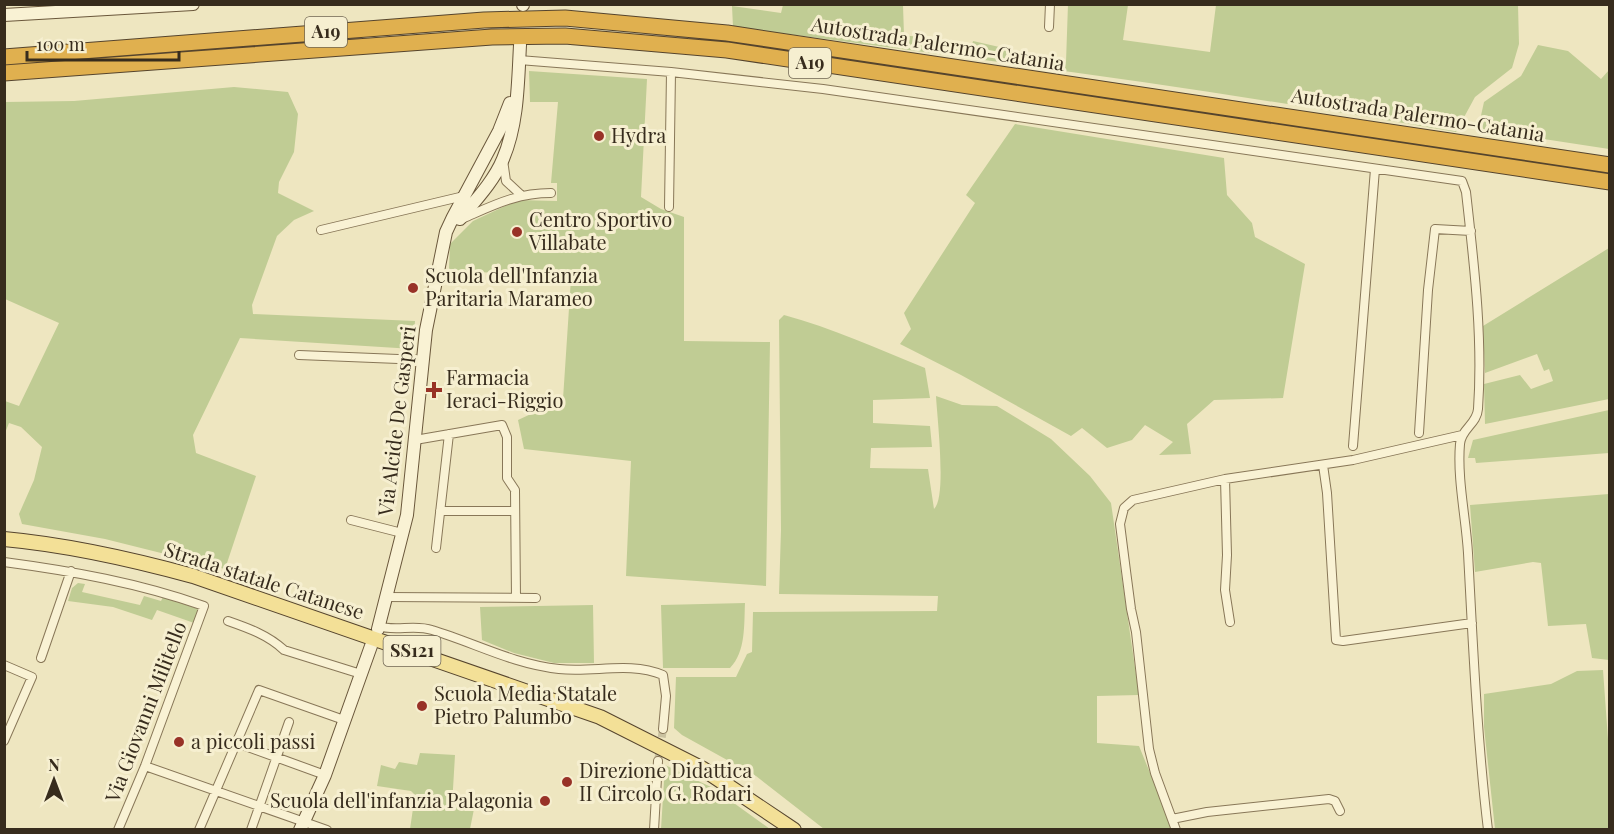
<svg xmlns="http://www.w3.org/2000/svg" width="1614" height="834" viewBox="0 0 1614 834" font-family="'Playfair Display',serif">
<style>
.green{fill:#c0cc94}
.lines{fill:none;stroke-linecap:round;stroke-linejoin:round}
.street-tunnel{stroke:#c9c19f;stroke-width:8;stroke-dasharray:8 4;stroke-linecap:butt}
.street-casing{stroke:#887758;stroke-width:10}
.secondary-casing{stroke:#6a573b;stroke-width:14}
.primary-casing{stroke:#55442d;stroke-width:16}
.highway-casing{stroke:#55442d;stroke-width:17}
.street{stroke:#f9f2d4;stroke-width:8}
.secondary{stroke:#f9f2d4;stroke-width:12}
.primary{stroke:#f3e097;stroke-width:14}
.highway{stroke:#e0b04f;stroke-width:15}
.poi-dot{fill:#983227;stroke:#f6efd0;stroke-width:2}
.labels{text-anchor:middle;stroke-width:6;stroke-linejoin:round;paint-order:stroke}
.shield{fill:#f6efd0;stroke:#706653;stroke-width:1.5}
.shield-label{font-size:18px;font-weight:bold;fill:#372c1d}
.street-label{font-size:20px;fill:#372c1d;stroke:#f6efd0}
.poi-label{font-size:20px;fill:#372c1d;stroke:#f6efd0;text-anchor:start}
</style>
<rect width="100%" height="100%" fill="#eee6c0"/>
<path class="green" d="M 1068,4 L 1128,5 L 1123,40 L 1210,52 L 1216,5 L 1518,5 L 1519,44 L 1512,68 L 1475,97 L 1456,132 C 1216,90 975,58 733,27 L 732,6 L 781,13 L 783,5 L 903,5 L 904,35 L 972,45 L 973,41 L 1066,62 Z
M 1538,45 L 1568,51 L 1601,79 L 1609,70 L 1609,149 L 1478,129 L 1484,102 L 1521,76 Z
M 529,71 L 647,79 L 641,197 L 661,209 L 684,217 L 684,341 L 770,342 L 766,586 L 626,576 L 631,461 L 524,449 L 518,420 L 563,399 L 571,278 L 449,270 L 450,244 L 473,221 L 518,200 L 557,201 L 557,183 L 551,183 L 558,102 L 530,102 Z
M 234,87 L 288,92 L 298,114 L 294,152 L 279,182 L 278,193 L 314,211 L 294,220 L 277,236 L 252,305 L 253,314 L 415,321 L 413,349 L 240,338 L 193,435 L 196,453 L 256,476 L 225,569 L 105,539 L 22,524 L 19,514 L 34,480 L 42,447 L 21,427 L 9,423 L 5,433 L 5,401 L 19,406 L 59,323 L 5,299 L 5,102 L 74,101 Z
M 1015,124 L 1224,158 L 1227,195 L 1252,223 L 1255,237 L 1305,264 L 1283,398 L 1214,400 L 1187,424 L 1191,454 L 1159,455 L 1173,442 L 1145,425 L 1132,440 L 1107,448 L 1082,428 L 1071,436 L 961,375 L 900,344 L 911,329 L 904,313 L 975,203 L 966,195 Z
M 1609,248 L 1609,399 L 1485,424 L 1484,384 L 1520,375 L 1531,389 L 1553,381 L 1549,369 L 1544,371 L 1537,354 L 1485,373 L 1483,326 Z
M 784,315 C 832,328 878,349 925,368 L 930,398 L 873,400 L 873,423 L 930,426 L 932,447 L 871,448 L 870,468 L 928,469 L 934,509 C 947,498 937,416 936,396 L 962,405 L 997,406 L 1051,439 L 1090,476 L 1111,503 L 1139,695 L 1097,696 L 1097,743 L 1139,746 L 1173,829 L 824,829 L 756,776 L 682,735 L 674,728 L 676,677 L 736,677 L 747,654 L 752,652 L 753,612 L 937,611 L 938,596 L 779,594 L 781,530 L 779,320 Z
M 1609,410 L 1609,453 L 1476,463 L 1475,458 L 1468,458 L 1473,440 Z
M 1609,494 L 1610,494 L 1609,660 L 1592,658 L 1586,624 L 1548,626 L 1541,563 L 1533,562 L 1475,572 L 1470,505 Z
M 78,583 L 85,584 L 82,592 L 140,605 L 144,596 L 161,601 L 163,597 L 198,609 L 200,616 L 197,624 L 157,610 L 152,620 L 113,607 L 68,601 L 72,588 Z
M 745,603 C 744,624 746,652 730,668 L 663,668 L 661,605 Z
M 593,605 L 594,663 L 554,663 L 514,653 L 482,640 L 480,607 Z
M 1603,670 L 1609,753 L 1609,829 L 1495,829 L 1484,727 L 1484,694 L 1551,684 L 1577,671 Z
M 420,753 L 455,755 L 452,806 L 474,809 L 470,829 L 410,829 L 415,795 L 411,791 L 377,786 L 381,765 L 395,769 L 399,762 L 417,765 Z
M 665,765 L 713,788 L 770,829 L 661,829 Z"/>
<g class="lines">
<path class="street-tunnel" d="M 658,761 L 663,729"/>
<defs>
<path id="street" d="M 1049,27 L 1050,4
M 519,60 L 671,72 L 823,89 L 1462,181 L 1466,192 C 1474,264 1483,337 1478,409 C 1477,424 1461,429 1460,444 C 1457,479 1466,518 1468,553 C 1473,645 1477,738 1488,830
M 503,160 L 506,181 L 521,195
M 669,207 L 671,72
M 464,218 C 494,205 517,193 551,193
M 321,230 L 464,196
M 299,355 L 423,360
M 1419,433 L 1428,290 L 1435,229 L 1471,231
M 415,440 L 502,425 L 507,437 L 507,478 L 515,490 L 516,598
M 1353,446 L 1375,169
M 1323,465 L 1327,493 L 1336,640 L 1343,641 L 1472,623
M 1225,479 L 1227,555 L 1225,590 L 1230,622
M 440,511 L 515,511
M 351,520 L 402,533
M 436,548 L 449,434
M 4,562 C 72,571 139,583 204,606 L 145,766 L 118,830
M 386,597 L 536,598
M 228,621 C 248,628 268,635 284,650 L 361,674
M 378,626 C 395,632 414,624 432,630 C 475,643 513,664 559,669 C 594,673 629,661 663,675 L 666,696 L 663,729
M 41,658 L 71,571
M 4,665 L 32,677 L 4,741
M 237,743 L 325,775
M 145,766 L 327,830
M 1172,819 L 1207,812 L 1329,799 L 1335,801 L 1340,811
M 199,830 L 259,690 L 344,720
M 251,830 L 289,722
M 654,830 L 658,761
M 1176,830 L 1155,773 L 1149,749 L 1136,632 L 1131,609 L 1126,571 L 1120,524 L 1124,508 L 1133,500 L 1225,479 L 1353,460 L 1462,435"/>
<path id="secondary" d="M 523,5 L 523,4
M 4,15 L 193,4
M 453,217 L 499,131 L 510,103
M 378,629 L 407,515 L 426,330 L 446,232 L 453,217 L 460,219 C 475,201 494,181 503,159 C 518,124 518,82 520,45
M 300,830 L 325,775 L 371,646"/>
<path id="primary" d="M 4,539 C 69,545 131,559 193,576 L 600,717 L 703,769 L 794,830"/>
<path id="highway" d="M 4,57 L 484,20 L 565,18 L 727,33 L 1610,165
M 4,73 L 492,37 L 565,36 L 727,50 L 1610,182"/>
</defs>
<use href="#street" class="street-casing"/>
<use href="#secondary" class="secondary-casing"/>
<use href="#primary" class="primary-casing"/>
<use href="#highway" class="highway-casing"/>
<use href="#street" class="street"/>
<use href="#secondary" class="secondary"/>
<use href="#primary" class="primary"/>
<use href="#highway" class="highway"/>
</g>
<g class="poi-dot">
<circle cx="599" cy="136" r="6"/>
<circle cx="517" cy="232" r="6"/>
<circle cx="413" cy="288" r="6"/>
<path d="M431 381h6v6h6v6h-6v6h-6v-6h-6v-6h6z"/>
<circle cx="422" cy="706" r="6"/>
<circle cx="179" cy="742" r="6"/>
<circle cx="567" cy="782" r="6"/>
<circle cx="545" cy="801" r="6"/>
</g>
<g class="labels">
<g class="shield">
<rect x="305" y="17" width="42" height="30" rx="4.5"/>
<rect x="789" y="48" width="42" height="30" rx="4.5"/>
<rect x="383.5" y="636" width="57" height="30" rx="4.5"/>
</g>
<g class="shield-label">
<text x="326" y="38">A19</text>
<text x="810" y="69">A19</text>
<text x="412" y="657">SS121</text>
</g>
<g class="street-label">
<text transform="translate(938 44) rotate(9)" y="7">Autostrada Palermo-Catania</text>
<text transform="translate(1418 115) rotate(9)" y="7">Autostrada Palermo-Catania</text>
<text transform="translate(397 421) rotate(-83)" y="7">Via Alcide De Gasperi</text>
<text transform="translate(264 581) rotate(18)" y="7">Strada statale Catanese</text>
<text transform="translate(146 712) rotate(-69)" y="7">Via Giovanni Militello</text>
</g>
<g class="poi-label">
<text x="611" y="143">Hydra</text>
<text x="529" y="227">Centro Sportivo<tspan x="529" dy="23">Villabate</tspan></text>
<text x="425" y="283">Scuola dell'Infanzia<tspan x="425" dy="23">Paritaria Marameo</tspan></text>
<text x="446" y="385">Farmacia<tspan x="446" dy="23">Ieraci-Riggio</tspan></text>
<text x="434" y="701">Scuola Media Statale<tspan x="434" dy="23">Pietro Palumbo</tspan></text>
<text x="191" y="749">a piccoli passi</text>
<text x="579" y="778">Direzione Didattica<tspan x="579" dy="23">II Circolo G. Rodari</tspan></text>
<text x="533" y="808" text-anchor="end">Scuola dell'infanzia Palagonia</text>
</g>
</g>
<rect width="1614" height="834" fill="none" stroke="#372c1d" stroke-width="12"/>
<g transform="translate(54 780)" stroke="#f6efd0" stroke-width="4.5" paint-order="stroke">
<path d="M0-4.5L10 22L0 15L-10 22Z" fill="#372c1d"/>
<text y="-9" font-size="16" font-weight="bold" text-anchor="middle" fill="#372c1d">N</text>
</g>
<path d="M27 51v9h152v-9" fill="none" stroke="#372c1d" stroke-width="3"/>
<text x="36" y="51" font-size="18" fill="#372c1d" stroke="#f6efd0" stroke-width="4.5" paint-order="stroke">100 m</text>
</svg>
